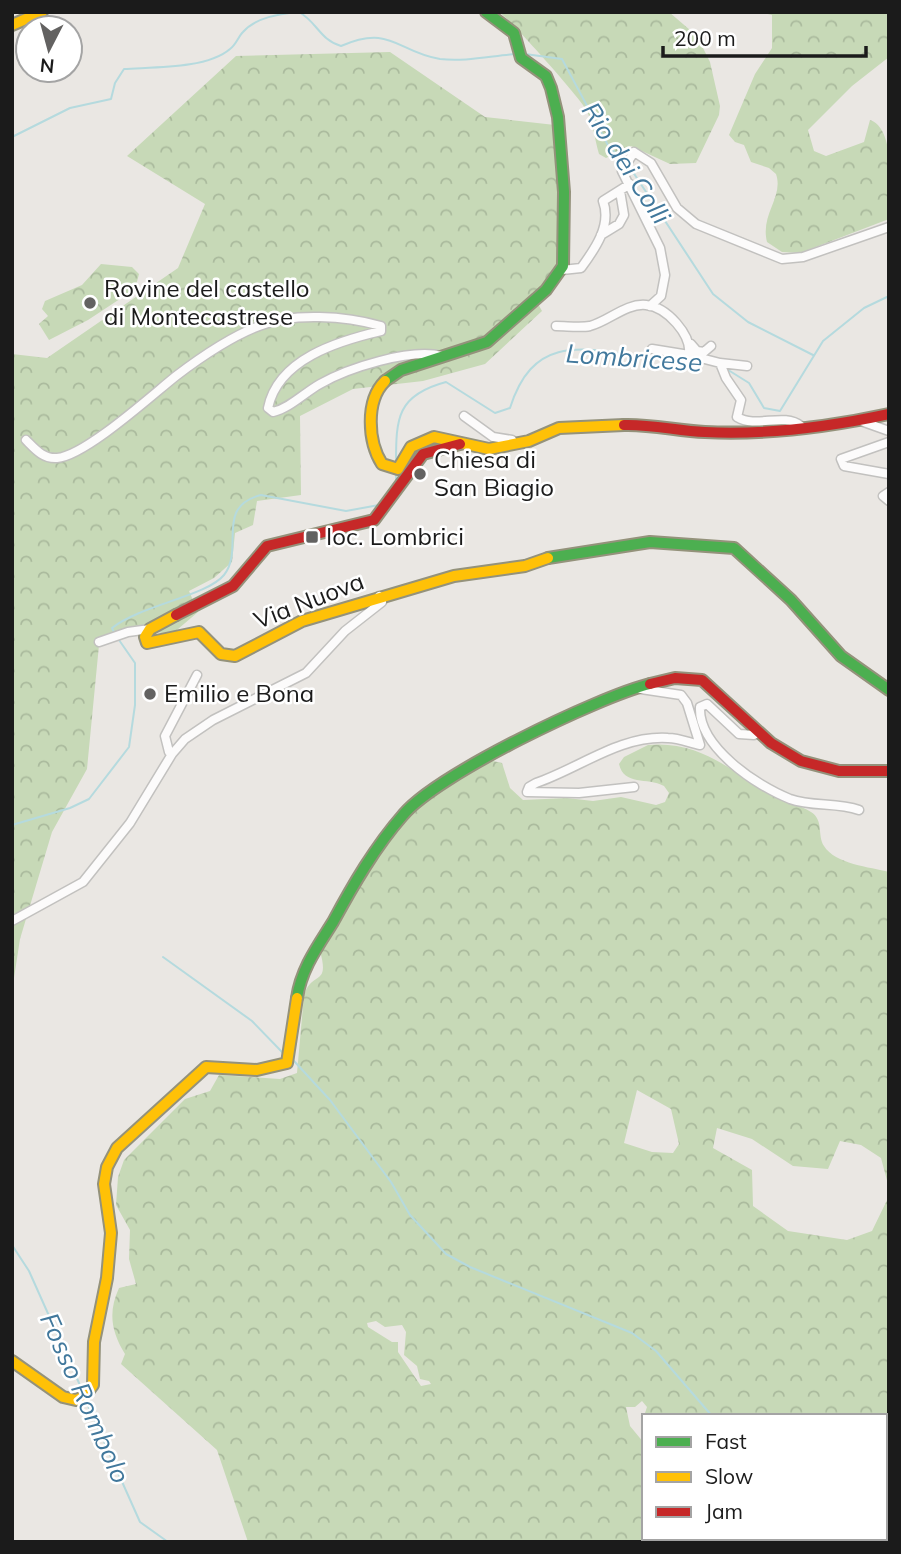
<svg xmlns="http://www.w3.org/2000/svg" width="901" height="1554" viewBox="0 0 901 1554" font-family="Mulish,sans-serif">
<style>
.forest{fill:url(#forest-crowns);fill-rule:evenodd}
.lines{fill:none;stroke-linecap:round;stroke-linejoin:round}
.stream{stroke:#b5dade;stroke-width:2}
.street-casing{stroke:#c2c1bf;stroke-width:11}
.fast-casing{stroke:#94927b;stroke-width:14}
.slow-casing{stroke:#94927b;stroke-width:14}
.jam-casing{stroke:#94927b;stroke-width:14}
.street{stroke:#fcfbfb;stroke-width:8}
.fast{stroke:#4caf50;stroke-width:10}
.slow{stroke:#ffc107;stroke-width:10}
.jam{stroke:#c62828;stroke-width:10}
.poi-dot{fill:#636261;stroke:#fff;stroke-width:2.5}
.labels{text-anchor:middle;stroke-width:5;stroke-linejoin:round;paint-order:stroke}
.poi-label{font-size:24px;fill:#1b1b1b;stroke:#fff;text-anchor:start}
.street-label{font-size:24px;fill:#1b1b1b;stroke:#fff}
.water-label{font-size:26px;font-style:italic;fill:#41789c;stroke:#fff}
</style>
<defs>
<pattern id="forest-crowns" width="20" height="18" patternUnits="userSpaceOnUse" patternTransform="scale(1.75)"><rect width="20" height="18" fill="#c7d9b7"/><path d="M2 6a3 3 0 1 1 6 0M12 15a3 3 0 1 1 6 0" fill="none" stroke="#aaba9d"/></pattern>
</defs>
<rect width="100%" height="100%" fill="#eae7e3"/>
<path class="forest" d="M 499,12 L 669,12 L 697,36 L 710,62 L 720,106 L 719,115 L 696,163 L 670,164 L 631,146 L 606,158 L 599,154 C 595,140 593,124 587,111 C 582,100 509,18 499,12 Z
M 759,12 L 889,12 L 889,57 L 852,86 L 808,130 L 814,151 L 826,156 L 864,142 L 870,120 C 897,129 889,193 889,219 L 800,253 L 782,252 L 767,242 C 760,214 784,197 776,174 L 769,168 L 751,162 L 744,145 L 735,142 L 729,135 L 755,74 L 772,48 L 772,15 Z
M 390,52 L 485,117 L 555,125 L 561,248 L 550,285 L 532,293 L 542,311 L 485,364 L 423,381 L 353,389 L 300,416 L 301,495 L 257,501 L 253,525 L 235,533 L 232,562 L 214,578 L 189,591 L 198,612 L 171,635 L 139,628 L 99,645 L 87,769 L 52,832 L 20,939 L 12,991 L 12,354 L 47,358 L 178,268 L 205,204 L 127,156 L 236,56 Z
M 101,264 L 132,267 L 139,274 L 135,289 L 88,320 L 49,340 L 39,324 L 48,316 L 42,309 L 45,301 L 82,285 Z
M 648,745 C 702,740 732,773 776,796 C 787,802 800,805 811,812 C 824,820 817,835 824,846 C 835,864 870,867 889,872 L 889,1188 L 881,1158 L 861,1145 L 840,1141 L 828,1169 L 793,1166 L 752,1139 L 717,1128 L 713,1148 L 752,1170 L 753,1206 L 788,1231 L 847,1240 L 872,1231 L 889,1196 L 889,1542 L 248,1542 L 217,1450 L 121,1364 L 125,1354 C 111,1331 108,1312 119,1288 L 136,1284 L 129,1259 L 130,1230 L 116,1205 L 118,1177 L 124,1160 L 185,1099 L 210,1091 L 219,1075 L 280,1079 L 297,1073 L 304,995 C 312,970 330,987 320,951 C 347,905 372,855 408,816 C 430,793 465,774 493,761 L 502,763 L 510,788 L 523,800 L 567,798 L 593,801 L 621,797 L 656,805 L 665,802 L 669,793 L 664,786 C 647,777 624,786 619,764 L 624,757 ZM 637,1090 L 671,1109 L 679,1144 L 673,1153 L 652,1152 L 624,1143 ZM 376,1321 L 385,1327 L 402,1325 L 406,1332 L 404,1355 L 417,1366 L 420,1379 L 429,1381 L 431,1384 L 421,1386 L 398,1352 L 398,1342 L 392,1342 L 368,1327 L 367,1323 ZM 642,1401 L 647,1407 L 644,1416 L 885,1416 L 885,1538 L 644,1538 L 644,1443 L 630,1426 L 626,1407 L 635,1407 Z"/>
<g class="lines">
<path class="stream" d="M 299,12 C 317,22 320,40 341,46 C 391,24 397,52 440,59 C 464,62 491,56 516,54
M 525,54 L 562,59 L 609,147 L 625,162
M 12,137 L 70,108 L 111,99 L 115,83 L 124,69 C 153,67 207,69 230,49 C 236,45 238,37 243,32 C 256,17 280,14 298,12
M 629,166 L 713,294 L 748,322 L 813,355
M 725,368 L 749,383 L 764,408 L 780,411 L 823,341 L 864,308 L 889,296
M 396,463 C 396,418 397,395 446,382 L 495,413 L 510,408 C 533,335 581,347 643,357 C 659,359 676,358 692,360
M 386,495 L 396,481 L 396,472
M 114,632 L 112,628 C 141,605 207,596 224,575 C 245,548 214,507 261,495 L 346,511 L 379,505
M 12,825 L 70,808 L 89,799 L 129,747 L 135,705 L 135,663 L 119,640
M 163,957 L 252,1021 L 283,1053
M 294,1061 L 330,1100 L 391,1182 L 410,1215 L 446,1254 L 470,1267 L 632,1333 L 656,1351 L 712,1416
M 12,1245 L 29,1271 L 83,1392
M 86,1401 L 140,1522 L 168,1542"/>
<defs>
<path id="street" d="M 601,235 L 619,224 L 624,215 L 620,191
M 562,270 L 581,268 C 595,249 612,225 603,201 L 630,184
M 650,306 L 661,296 L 665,275 L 660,248 L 622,171 L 634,152 L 651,163 L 677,208 L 696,224 L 782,259 L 803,257 L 889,227
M 556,326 C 567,326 580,328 590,326 C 609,321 626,303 646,305 C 667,307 692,335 689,355 L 720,363 L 726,378 L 741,400 L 737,417 C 757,429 783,412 801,426
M 691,344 L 697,351 L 704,352 L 711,346
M 652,349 L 689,355
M 720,363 L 747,366
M 464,416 L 493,437 L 512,440
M 861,421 L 889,431
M 26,440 C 35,449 43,459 57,458 C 85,456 152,395 176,376 C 201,357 230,337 259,326 C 293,312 346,316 381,326 L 381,331 C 338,341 278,359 268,408 L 273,412 C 290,408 304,393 320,384 C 348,368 410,348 442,356
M 889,442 L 841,459 L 844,466 L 889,474
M 889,492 L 883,496 L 889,501
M 99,642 L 128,632 L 150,629
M 758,732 L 754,735 L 739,734 L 707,704 L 700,707 C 698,747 757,786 790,799 C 812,807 837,802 859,810
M 172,754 L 169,752 L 165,736 L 197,675
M 634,787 L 579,793 L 527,792 L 529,787 L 536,783 C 580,768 620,735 668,738 C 679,738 690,743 700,745 L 687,703 L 681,695 L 641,689
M 12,921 L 83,882 L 130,823 L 172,754 L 185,739 L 213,720 L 306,673 L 345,631 L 382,602 L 379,596"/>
<path id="fast" d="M 385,381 L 401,370 L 487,342 L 546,290 L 563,266 L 564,192 L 558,117 L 551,88 L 546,76 L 521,58 L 514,33 L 486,12
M 548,558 L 650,542 L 734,548 L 791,600 L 841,656 L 889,690
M 297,998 C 301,969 318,946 333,922 C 353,885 375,847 403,815 C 436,775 598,697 650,684"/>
<path id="slow" d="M 12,25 L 42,12
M 385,381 C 365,401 368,442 382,464 L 398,469 L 411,447 L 434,437 L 489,449 L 529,441 L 559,428 L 624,425
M 176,615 L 150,629 L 145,637 L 147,643 L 199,632 L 221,654 L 235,656 L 302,621 L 454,576 L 525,566 L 548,558
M 12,1361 L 63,1397 L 76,1400 L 85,1396 L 93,1385 L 94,1342 L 107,1278 L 111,1233 L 104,1184 L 107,1167 L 117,1148 L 206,1067 L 257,1070 L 287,1063 L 297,998"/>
<path id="jam" d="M 624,425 C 651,424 678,431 705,432 C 766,435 829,427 889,414
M 176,615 L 233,586 L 267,546 L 374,520 L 423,454 L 460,444
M 650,684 L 675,678 L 702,680 L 771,743 L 801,761 L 839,771 L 889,771"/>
</defs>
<use href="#street" class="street-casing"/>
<use href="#fast" class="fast-casing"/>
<use href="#slow" class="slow-casing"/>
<use href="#jam" class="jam-casing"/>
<use href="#street" class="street"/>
<use href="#fast" class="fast"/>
<use href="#slow" class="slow"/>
<use href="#jam" class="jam"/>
</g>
<g class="poi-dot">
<circle cx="90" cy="303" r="7"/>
<circle cx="420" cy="474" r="7"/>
<rect x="305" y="530" width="14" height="14" rx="3.5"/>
<circle cx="150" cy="694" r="7"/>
</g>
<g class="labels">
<g class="poi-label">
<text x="104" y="297">Rovine del castello<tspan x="104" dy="28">di Montecastrese</tspan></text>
<text x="434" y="468">Chiesa di<tspan x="434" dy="28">San Biagio</tspan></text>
<text x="326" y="545">Ioc. Lombrici</text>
<text x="164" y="702">Emilio e Bona</text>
</g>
<g class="street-label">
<text transform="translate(309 601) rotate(-21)" y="8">Via Nuova</text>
</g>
<g class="water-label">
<text transform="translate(626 163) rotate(57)" y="9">Rio dei Colli</text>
<text transform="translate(634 358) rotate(4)" y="9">Lombricese</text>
<text transform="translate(85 1398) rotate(66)" y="9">Fosso Rombolo</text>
</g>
</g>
<rect width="901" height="1554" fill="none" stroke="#1b1b1b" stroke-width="28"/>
<rect x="642" y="1414" width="245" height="126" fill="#ffffff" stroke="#a4a4a4" stroke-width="2"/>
<rect x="656" y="1437" width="35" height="10" fill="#4caf50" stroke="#a4a4a4" stroke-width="2"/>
<text x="705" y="1449" font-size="21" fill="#1b1b1b">Fast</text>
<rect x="656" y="1472" width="35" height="10" fill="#ffc107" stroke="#a4a4a4" stroke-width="2"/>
<text x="705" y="1484" font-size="21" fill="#1b1b1b">Slow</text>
<rect x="656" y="1507" width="35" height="10" fill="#c62828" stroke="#a4a4a4" stroke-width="2"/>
<text x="705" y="1519" font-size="21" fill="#1b1b1b">Jam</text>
<g transform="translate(49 49) rotate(186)"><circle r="33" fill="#ffffff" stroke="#a4a4a4" stroke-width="2"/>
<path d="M0-5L12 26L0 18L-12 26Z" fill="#636261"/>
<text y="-10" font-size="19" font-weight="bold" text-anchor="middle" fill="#1b1b1b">N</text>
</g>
<path d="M663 46v10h203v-10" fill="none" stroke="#1b1b1b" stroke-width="3.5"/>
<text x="674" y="46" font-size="21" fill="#1b1b1b" stroke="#ffffff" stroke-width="5" paint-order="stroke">200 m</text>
</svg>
